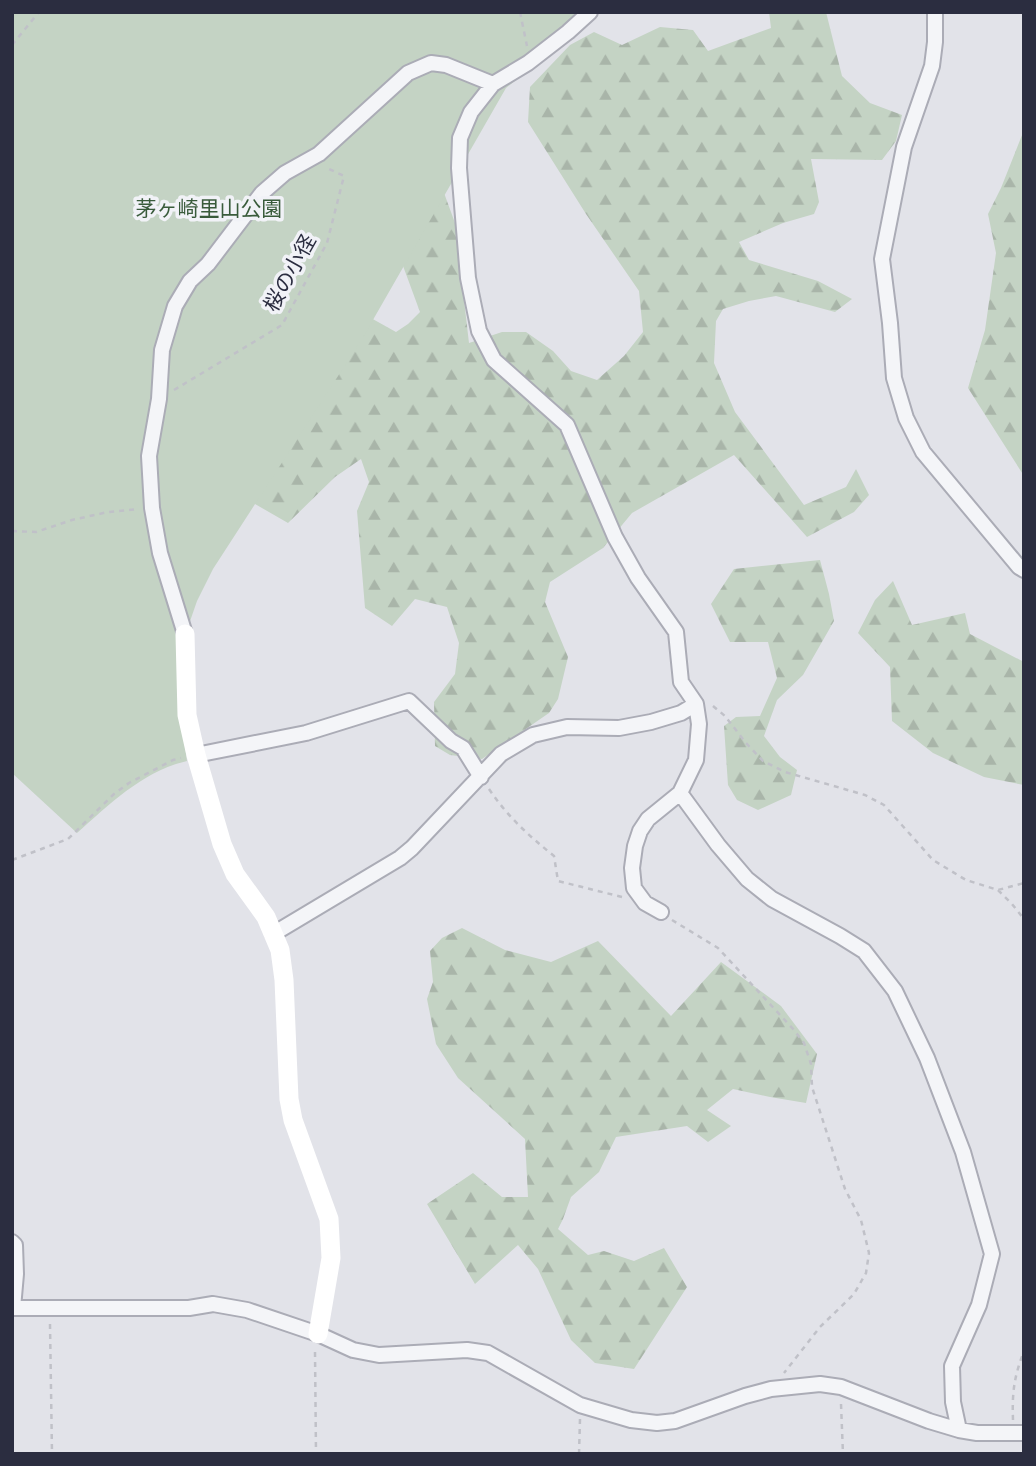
<svg xmlns="http://www.w3.org/2000/svg" width="1036" height="1466" viewBox="0 0 1036 1466" font-family="'Asap Condensed','Noto Sans JP',sans-serif">
<style>
.forest{fill:url(#forest-firs)}
.park{fill:#c4d3c4}
.lines{fill:none;stroke-linecap:round;stroke-linejoin:round}
.street-casing{stroke:#abacb6;stroke-width:18}
.path{stroke:#c0c1c8;stroke-width:2.5;stroke-dasharray:5 5;stroke-linecap:butt}
.street{stroke:#f4f5f8;stroke-width:14}
.secondary{stroke:#fff;stroke-width:19}
.labels{text-anchor:middle;stroke-width:7;stroke-linejoin:round;paint-order:stroke}
.park-label{font-size:21px;fill:#395b3b;stroke:#f1f2f7}
.street-label{font-size:21px;fill:#2b2d40;stroke:#f1f2f7}
</style>
<defs>
<pattern id="forest-firs" width="22" height="20" patternUnits="userSpaceOnUse" patternTransform="scale(1.75)"><rect width="22" height="20" fill="#c4d3c4"/><path d="M5 1l3.5 6h-7zM16 11l3.5 6h-7z" fill="#a9b5a9"/></pattern>
</defs>
<rect width="100%" height="100%" fill="#e2e3e9"/>
<path class="forest" d="M 769,12 L 826,12 L 842,76 L 870,103 L 902,115 L 896,141 L 882,160 L 811,159 L 819,202 L 814,214 L 783,223 L 739,242 L 749,260 L 818,281 L 852,299 L 835,312 L 776,296 L 749,301 L 723,309 L 716,321 L 714,363 L 735,412 L 804,505 L 846,487 L 856,469 L 869,495 L 854,512 L 807,537 L 734,455 L 632,513 L 603,548 L 550,582 L 545,602 L 568,657 L 558,699 L 549,713 L 482,759 L 450,755 L 435,746 L 434,702 L 455,674 L 459,643 L 447,607 L 415,599 L 392,626 L 365,608 L 357,511 L 369,482 L 361,459 L 335,477 L 288,523 L 255,504 L 238,489 L 12,40 L 353,308 L 396,332 L 408,324 L 420,312 L 392,236 L 436,171 L 455,223 L 469,343 L 502,332 L 526,332 L 553,351 L 571,371 L 597,380 L 624,356 L 643,332 L 639,291 L 586,214 L 528,122 L 530,87 L 570,45 L 594,32 L 622,45 L 660,27 L 693,30 L 708,51 L 771,28 Z
M 1024,130 L 1024,476 L 968,388 L 985,330 L 996,253 L 988,214 L 1001,188 Z
M 820,560 L 829,594 L 834,621 L 803,675 L 777,700 L 764,736 L 780,757 L 797,770 L 791,795 L 758,810 L 737,800 L 728,785 L 724,726 L 736,717 L 760,716 L 777,678 L 768,642 L 730,642 L 711,604 L 734,569 Z
M 893,581 L 912,625 L 965,613 L 970,634 L 1024,662 L 1024,785 L 984,777 L 933,753 L 892,721 L 890,667 L 858,633 L 875,600 Z
M 462,928 L 505,950 L 551,962 L 598,941 L 671,1016 L 721,962 L 781,1006 L 817,1054 L 806,1103 L 770,1097 L 733,1089 L 707,1110 L 731,1126 L 708,1142 L 687,1126 L 616,1137 L 599,1172 L 571,1197 L 563,1219 L 558,1229 L 588,1255 L 604,1251 L 634,1261 L 664,1248 L 687,1287 L 634,1369 L 595,1363 L 571,1340 L 538,1269 L 518,1245 L 475,1284 L 427,1204 L 473,1173 L 502,1197 L 528,1197 L 525,1139 L 458,1078 L 436,1044 L 427,999 L 433,982 L 430,951 L 442,938 Z"/>
<path class="park" d="M 12,12 L 583,12 L 531,68 L 506,88 L 362,339 L 213,569 L 197,601 L 179,653 L 183,733 L 187,761 C 143,771 110,804 77,833 L 12,773 Z"/>
<g class="lines">
<defs>
<path id="street" d="M 590,12 L 568,32 L 528,63 L 493,84 L 471,112 L 460,138 L 459,168 L 468,278 L 479,331 L 494,360 L 567,425 L 615,537 L 638,578 L 676,632 L 681,682 L 696,704 L 699,724 L 696,760 L 680,793 L 648,819 L 640,831 L 635,846 L 632,868 L 634,888 L 645,903 L 661,912
M 935,12 L 935,42 L 932,66 L 904,147 L 882,259 L 890,323 L 894,378 L 906,418 L 923,452 L 1019,567 L 1024,570
M 185,634 L 160,553 L 152,508 L 149,456 L 159,399 L 162,350 L 175,306 L 190,281 L 208,264 L 262,193 L 285,173 L 319,154 L 408,73 L 431,63 L 446,65 L 493,84
M 196,755 L 306,733 L 409,701 L 451,741 L 463,748 L 481,777
M 680,793 L 718,845 L 747,879 L 772,899 L 840,936 L 864,951 L 895,991 L 927,1058 L 963,1152 L 992,1254 L 979,1305 L 952,1366 L 953,1402 L 959,1430
M 273,934 L 400,858 L 412,848 L 501,754 L 533,735 L 567,727 L 619,728 L 651,722 L 681,713 L 696,704
M 12,1242 L 15,1245 L 16,1274 L 13,1308
M 12,1308 L 189,1308 L 213,1304 L 247,1310 L 318,1334 L 353,1350 L 379,1355 L 467,1350 L 488,1353 L 580,1405 L 631,1420 L 657,1423 L 675,1421 L 745,1396 L 771,1389 L 820,1384 L 841,1387 L 929,1421 L 959,1430 L 977,1433 L 1024,1433"/>
</defs>
<use href="#street" class="street-casing"/>
<path class="path" d="M 520,12 L 527,46
M 12,45 L 39,12
M 174,390 L 282,325 L 327,243 L 344,176 L 327,168
M 12,531 L 36,532 L 72,520 L 108,512 L 139,509
M 713,706 L 725,716 L 746,743 L 763,761 L 785,772 L 865,795 L 884,805 L 933,860 L 966,880 L 998,890 L 1024,883
M 489,789 C 508,817 528,835 554,856 L 558,881 L 622,897
M 12,860 L 68,839 L 114,794 L 129,783 L 173,760 L 181,758
M 998,890 L 1012,904 L 1024,919
M 672,920 L 718,948 L 794,1030 L 804,1043 L 811,1064 L 812,1087 L 845,1189 L 861,1220 L 869,1253 L 866,1273 L 854,1294 L 820,1327 L 784,1373
M 50,1324 L 52,1454
M 315,1352 L 316,1454
M 841,1404 L 843,1454
M 1013,1420 C 1012,1392 1014,1377 1024,1351
M 579,1454 L 580,1419"/>
<use href="#street" class="street"/>
<path class="secondary" d="M 185,634 L 187,715 L 196,755 L 222,844 L 235,874 L 266,917 L 280,950 L 284,980 L 289,1099 L 293,1120 L 329,1219 L 331,1258 L 318,1334"/>
</g>
<g class="labels">
<g class="park-label">
<text x="209" y="216">茅ヶ崎里山公園</text>
</g>
<g class="street-label">
<text transform="translate(290 273) rotate(-61)" y="7">桜の小径</text>
</g>
</g>
<rect width="1036" height="1466" fill="none" stroke="#2b2d40" stroke-width="28"/>
</svg>
